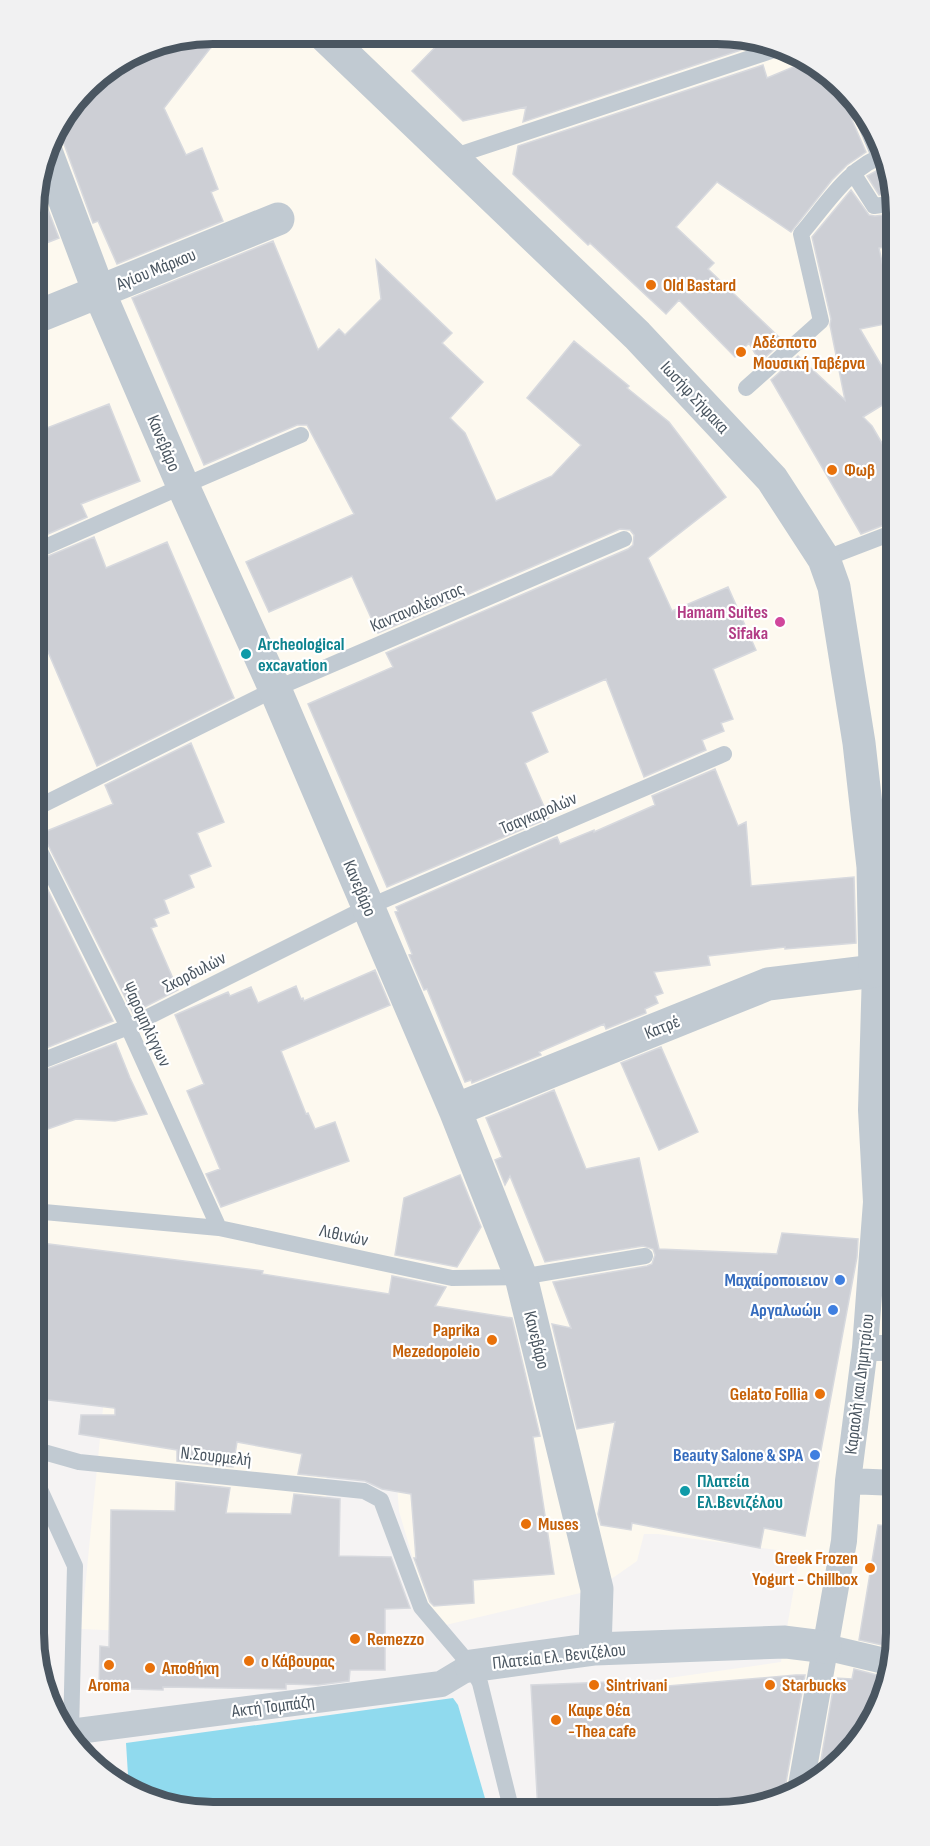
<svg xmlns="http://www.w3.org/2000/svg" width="930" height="1846" viewBox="0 0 930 1846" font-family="'Sofia Sans Condensed',sans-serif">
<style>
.commercial{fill:#fdf9ef}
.water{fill:#90daee}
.building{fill:#cdcfd5;stroke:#d7d9de;stroke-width:1.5}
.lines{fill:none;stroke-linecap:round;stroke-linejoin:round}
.service{stroke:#c1cad2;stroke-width:16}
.pedestrian{stroke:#c1cad2;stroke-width:26}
.minor{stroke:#c1cad2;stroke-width:33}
.tertiary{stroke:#c1cad2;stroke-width:33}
.food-dot{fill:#e8710a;stroke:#fff;stroke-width:2}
.hotel-dot{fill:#d1479c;stroke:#fff;stroke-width:2}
.culture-dot{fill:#0f9aa8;stroke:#fff;stroke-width:2}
.shop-dot{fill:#3f7fe0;stroke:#fff;stroke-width:2}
.labels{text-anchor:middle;stroke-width:4.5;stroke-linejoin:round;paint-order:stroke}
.street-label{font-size:18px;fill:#4a5661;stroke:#fff}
.food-label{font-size:18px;font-weight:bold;fill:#c56008;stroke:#fff;text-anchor:start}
.hotel-label{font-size:18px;font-weight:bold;fill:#b23c85;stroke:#fff;text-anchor:end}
.culture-label{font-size:18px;font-weight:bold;fill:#0d838f;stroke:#fff;text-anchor:start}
.shop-label{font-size:18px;font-weight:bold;fill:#366cbe;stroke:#fff;text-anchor:end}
.rim{fill:none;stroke:#4a5661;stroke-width:8}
</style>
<rect width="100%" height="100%" fill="#f5f3f3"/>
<path class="commercial" d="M 212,33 L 753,36 L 836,78 L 888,155 L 897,212 L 897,1646 L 883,1702 L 860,1743 L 818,1783 L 775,1804 L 718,1813 L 574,1813 L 570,1692 L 781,1662 L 800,1553 L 658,1534 L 644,1534 L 637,1561 L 597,1589 L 433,1628 L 399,1511 L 396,1472 L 327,1460 L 326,1529 L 284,1638 L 81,1629 L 104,1398 L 33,1385 L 34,189 L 52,133 L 94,78 L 144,47 Z"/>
<path class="water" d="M 453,1698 L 458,1705 L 489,1812 L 188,1811 L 143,1799 L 129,1791 L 126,1743 Z"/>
<path class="building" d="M 212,33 L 222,33 L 164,108 L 186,155 L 202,148 L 218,189 L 211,192 L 223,221 L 117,264 L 98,221 L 93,223 L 64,144 L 58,137 L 52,133 L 92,80 L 146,57 L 156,44 Z
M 448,34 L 753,36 L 756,45 L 523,122 L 526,107 L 463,121 L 412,71 Z
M 805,62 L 836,78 L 851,110 L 852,120 L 866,152 L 847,165 L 832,180 L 791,232 L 717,182 L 676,227 L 714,263 L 708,269 L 783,341 L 760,362 L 749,343 L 735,357 L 679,300 L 666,314 L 590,243 L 588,245 L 513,174 L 518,146 L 763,65 L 767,78 Z
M 889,164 L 894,193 L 879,195 L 867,176 Z
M 37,181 L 59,238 L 34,248 L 34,189 Z
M 851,190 L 869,215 L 875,216 L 892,214 L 897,243 L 897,245 L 879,248 L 895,322 L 860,329 L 897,392 L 897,396 L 863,417 L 872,426 L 897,469 L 897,520 L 861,534 L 771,380 L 798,356 L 845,400 L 830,325 L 831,319 L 812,237 Z
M 273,241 L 318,350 L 339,329 L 345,335 L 381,299 L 376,260 L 452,333 L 442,343 L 483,382 L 450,418 L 465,433 L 496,501 L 552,476 L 581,445 L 527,398 L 574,341 L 629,386 L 627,388 L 669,422 L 726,497 L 648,558 L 672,611 L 728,587 L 756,650 L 713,669 L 733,719 L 721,723 L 724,731 L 702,740 L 706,750 L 644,777 L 606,679 L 531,712 L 548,752 L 525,763 L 549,818 L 387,887 L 308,704 L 393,667 L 386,653 L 628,549 L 633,545 L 634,535 L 630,530 L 620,529 L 378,633 L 352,576 L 269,612 L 246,562 L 354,514 L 307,425 L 297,425 L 204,465 L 132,298 Z
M 109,404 L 140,481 L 81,504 L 87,517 L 34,540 L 34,433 Z
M 94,537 L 106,568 L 167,542 L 234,698 L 97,766 L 34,619 L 34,562 Z
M 191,743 L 224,822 L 197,833 L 211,866 L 189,875 L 194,887 L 164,900 L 169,913 L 154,919 L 157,926 L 151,928 L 178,990 L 133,1013 L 42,833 L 113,804 L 105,785 Z
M 715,769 L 738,826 L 746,822 L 751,886 L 854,877 L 856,943 L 785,949 L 785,947 L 708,956 L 710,965 L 654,972 L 663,993 L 655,996 L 658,1003 L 645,1009 L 646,1013 L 606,1029 L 604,1024 L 539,1052 L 541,1055 L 472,1083 L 471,1080 L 465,1082 L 427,989 L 424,990 L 409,955 L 412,954 L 395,912 L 398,911 L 396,907 L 557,837 L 560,844 L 594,830 L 594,832 L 655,805 L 652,796 Z
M 34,862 L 113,1021 L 34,1053 Z
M 897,879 L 897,939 L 893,939 L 892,880 Z
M 375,970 L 390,1005 L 281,1051 L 306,1114 L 308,1113 L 315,1129 L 335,1122 L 349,1161 L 221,1207 L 206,1174 L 220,1169 L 187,1091 L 204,1084 L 175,1015 L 228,992 L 230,996 L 251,987 L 258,1003 L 296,986 L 301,999 L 303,998 L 304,1001 Z
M 116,1043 L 130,1078 L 147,1114 L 115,1121 L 76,1119 L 34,1134 L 34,1074 Z
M 661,1047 L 698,1132 L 659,1150 L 621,1063 Z
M 554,1090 L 586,1169 L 639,1158 L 659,1249 L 777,1254 L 782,1233 L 858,1239 L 857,1257 L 805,1536 L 764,1528 L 760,1548 L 632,1523 L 631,1530 L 601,1525 L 598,1514 L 615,1422 L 577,1429 L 552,1324 L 571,1328 L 553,1282 L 647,1266 L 652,1264 L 655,1255 L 653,1249 L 643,1246 L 545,1262 L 510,1176 L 505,1185 L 495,1160 L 502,1157 L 486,1118 Z
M 460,1175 L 481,1227 L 457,1267 L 395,1255 L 404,1198 Z
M 33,1242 L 263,1271 L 262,1274 L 389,1294 L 392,1276 L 446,1287 L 435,1306 L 512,1318 L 540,1436 L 533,1437 L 554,1574 L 473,1580 L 474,1603 L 434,1606 L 430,1602 L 414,1558 L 416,1558 L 411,1494 L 382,1489 L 365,1481 L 298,1474 L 302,1454 L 237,1442 L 233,1467 L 177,1461 L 177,1450 L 79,1434 L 81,1415 L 115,1415 L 115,1409 L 114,1408 L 33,1398 Z
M 176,1482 L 230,1488 L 226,1513 L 291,1514 L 294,1494 L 340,1499 L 339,1556 L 391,1557 L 410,1608 L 385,1609 L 385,1670 L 350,1670 L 349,1681 L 318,1685 L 286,1684 L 286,1689 L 282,1689 L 163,1687 L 163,1690 L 99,1688 L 100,1646 L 109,1647 L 111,1510 L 175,1511 Z
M 878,1525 L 897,1527 L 896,1648 L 859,1640 Z
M 854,1669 L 889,1678 L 884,1702 L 860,1743 L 817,1783 L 835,1678 L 852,1679 Z
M 796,1675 L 805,1675 L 785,1788 L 787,1798 L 775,1804 L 729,1811 L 729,1809 L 675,1813 L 538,1812 L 531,1685 L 609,1682 L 609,1691 Z"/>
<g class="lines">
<path class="service" d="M 862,116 L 879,156
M 452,157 L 777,49
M 853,173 L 874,206 L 896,203
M 746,388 L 821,321 L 801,234 C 826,205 849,166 887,154
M 34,552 L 183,486 L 301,435
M 824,559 L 897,531
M 34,809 L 275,689 L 624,539
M 34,839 L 128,1027 L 219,1228
M 34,1064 L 128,1027 L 368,907 L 724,754
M 33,1211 L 219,1228 L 452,1278 L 521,1277 L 645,1256
M 33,1449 L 79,1462 L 364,1491 L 381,1500 L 421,1607 L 471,1666 L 480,1683 L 512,1812
M 33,1474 L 75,1566 L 71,1732"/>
<path class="pedestrian" d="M 873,867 L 897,864
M 871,1110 L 897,1103
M 865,1348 L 897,1348
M 848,1481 L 897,1483
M 825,1647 L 893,1663
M 70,1732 L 441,1684 L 471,1666
M 800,1791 L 844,1541 L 848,1481 L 865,1348 L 876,1202 L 871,1110 L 875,971"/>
<path class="minor" d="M 46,151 L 99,292 L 183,486 L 275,689 L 455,1110 L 521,1277 L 597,1589 L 595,1649
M 34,318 L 278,219
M 455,1110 L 768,984 L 875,971
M 471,1666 L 595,1649 L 785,1642 L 825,1647"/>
<path class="tertiary" d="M 323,34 L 637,335 L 772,479 L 824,559 L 834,587 L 859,743 L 873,867 L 875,971"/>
</g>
<g class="food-dot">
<circle cx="651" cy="285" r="6"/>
<circle cx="741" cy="352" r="6"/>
<circle cx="832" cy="470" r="6"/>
<circle cx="492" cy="1340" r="6"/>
<circle cx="820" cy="1394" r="6"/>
<circle cx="526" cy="1524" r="6"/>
<circle cx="870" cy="1568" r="6"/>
<circle cx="355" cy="1639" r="6"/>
<circle cx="249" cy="1661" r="6"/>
<circle cx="109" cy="1665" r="6"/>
<circle cx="150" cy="1668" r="6"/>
<circle cx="594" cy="1685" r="6"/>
<circle cx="770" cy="1685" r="6"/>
<circle cx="556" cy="1720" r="6"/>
</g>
<circle class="hotel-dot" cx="780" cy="622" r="6"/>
<g class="culture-dot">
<circle cx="246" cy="654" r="6"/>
<circle cx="685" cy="1491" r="6"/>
</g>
<g class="shop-dot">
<circle cx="840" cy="1280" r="6"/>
<circle cx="833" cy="1310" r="6"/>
<circle cx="815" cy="1455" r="6"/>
</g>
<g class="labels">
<g class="street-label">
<text transform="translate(156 269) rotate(-22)" y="6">Αγίου Μάρκου</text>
<text transform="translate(695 397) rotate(47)" y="6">Ιωσήφ Σήφακα</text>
<text transform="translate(164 443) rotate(67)" y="6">Κανεβάρο</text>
<text transform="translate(417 607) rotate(-23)" y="6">Καντανολέοντος</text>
<text transform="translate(538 813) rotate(-23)" y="6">Τσαγκαρολών</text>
<text transform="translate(360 888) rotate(67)" y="6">Κανεβάρο</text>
<text transform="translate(194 972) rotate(-27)" y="6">Σκορδυλών</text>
<text transform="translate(147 1024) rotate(65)" y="6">Ψαρομηλίγγων</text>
<text transform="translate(662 1027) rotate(-22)" y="6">Κατρέ</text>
<text transform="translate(344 1235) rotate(12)" y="6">Λιθινών</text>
<text transform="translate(537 1340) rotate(76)" y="6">Κανεβάρο</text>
<text transform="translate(859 1384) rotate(-83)" y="6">Καραολή και Δημητρίου</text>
<text transform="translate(216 1456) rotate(6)" y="6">Ν.Σουρμελή</text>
<text transform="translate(559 1656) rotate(-6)" y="6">Πλατεία Ελ. Βενιζέλου</text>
<text transform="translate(273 1706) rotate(-7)" y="6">Ακτή Τομπάζη</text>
</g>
<g class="food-label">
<text x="663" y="291">Old Bastard</text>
<text x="753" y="348">Αδέσποτο<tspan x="753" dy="21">Μουσική Ταβέρνα</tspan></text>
<text x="844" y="476">Φωβ</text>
<text x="480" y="1336" text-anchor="end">Paprika<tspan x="480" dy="21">Mezedopoleio</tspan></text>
<text x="808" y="1400" text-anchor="end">Gelato Follia</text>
<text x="538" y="1530">Muses</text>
<text x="858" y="1564" text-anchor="end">Greek Frozen<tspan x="858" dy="21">Yogurt - Chillbox</tspan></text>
<text x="367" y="1645">Remezzo</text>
<text x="261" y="1667">ο Κάβουρας</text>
<text x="162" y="1674">Αποθήκη</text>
<text x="109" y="1691" text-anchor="middle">Aroma</text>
<text x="606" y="1691">Sintrivani</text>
<text x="782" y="1691">Starbucks</text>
<text x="568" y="1716">Καφε Θέα<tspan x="568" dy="21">-Thea cafe</tspan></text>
</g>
<g class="hotel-label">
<text x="768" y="618">Hamam Suites<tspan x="768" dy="21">Sifaka</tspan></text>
</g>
<g class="culture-label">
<text x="258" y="650">Archeological<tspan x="258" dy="21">excavation</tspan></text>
<text x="697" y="1487">Πλατεία<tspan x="697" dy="21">Ελ.Βενιζέλου</tspan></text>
</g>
<g class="shop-label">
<text x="828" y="1286">Μαχαίροποιειον</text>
<text x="821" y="1316">Αργαλωώμ</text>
<text x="803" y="1461">Beauty Salone &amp; SPA</text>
</g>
</g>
<path d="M0 0H930V1846H0ZM213 44H717A169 169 0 0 1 886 213V1633A169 169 0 0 1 717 1802H213A169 169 0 0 1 44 1633V213A169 169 0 0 1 213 44Z" fill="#f1f1f2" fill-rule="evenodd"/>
<path class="rim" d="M213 44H717A169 169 0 0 1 886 213V1633A169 169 0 0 1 717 1802H213A169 169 0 0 1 44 1633V213A169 169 0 0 1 213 44Z"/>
</svg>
